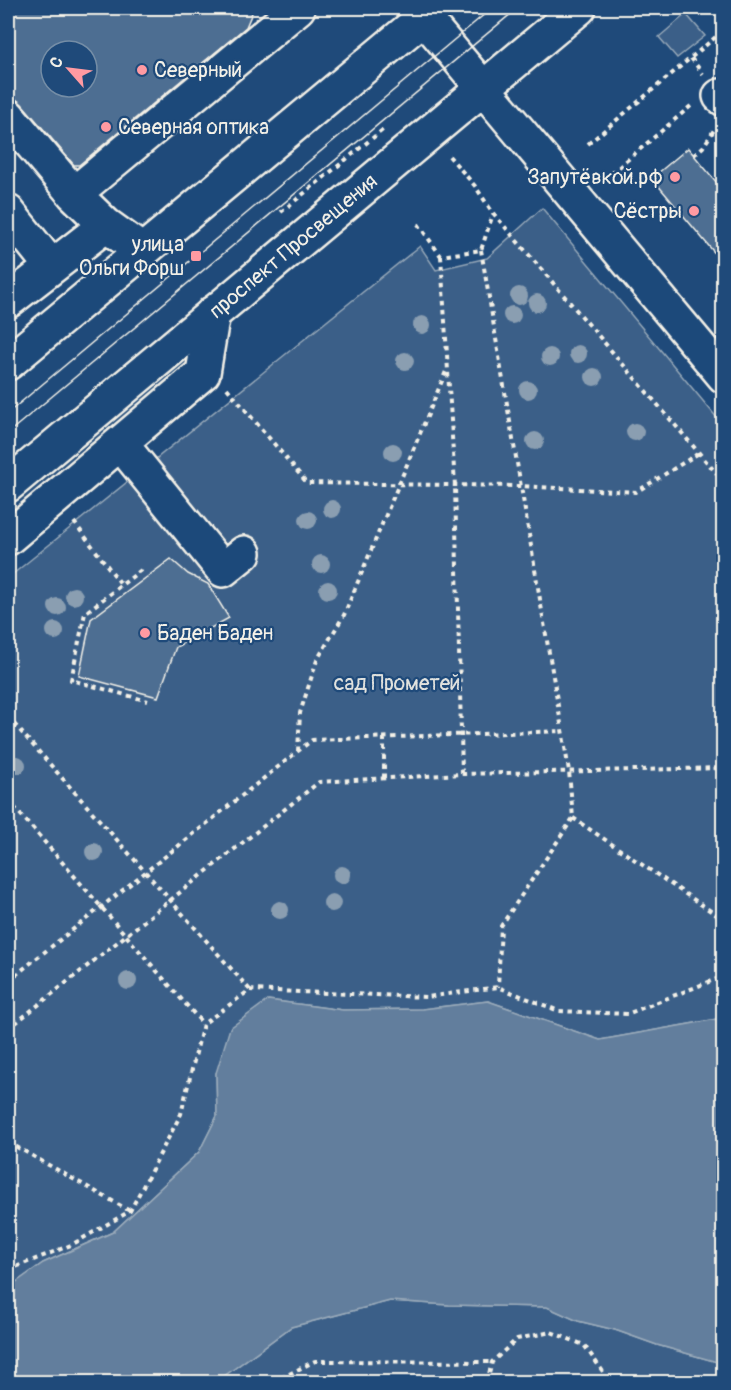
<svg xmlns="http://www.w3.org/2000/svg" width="731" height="1390" viewBox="0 0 731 1390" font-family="Pangolin,sans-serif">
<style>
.green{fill:#3a5f88;stroke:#97a8b8;stroke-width:1.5}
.water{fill:#627e9d;stroke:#9cacbb;stroke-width:1.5}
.building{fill:#4d6e92;stroke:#f4f1e8;stroke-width:1.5;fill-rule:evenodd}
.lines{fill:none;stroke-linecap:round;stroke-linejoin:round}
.minor-casing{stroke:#f4f1e8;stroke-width:38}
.major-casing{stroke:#f4f1e8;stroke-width:38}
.path{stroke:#f4f1e8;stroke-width:4;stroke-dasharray:4.5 4.5;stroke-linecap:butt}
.minor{stroke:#1f4a7a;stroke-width:33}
.major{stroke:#1f4a7a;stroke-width:33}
.tram{stroke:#f4f1e8;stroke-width:1.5}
.tree{fill:#8a9eb1}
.poi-dot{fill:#ff9aa2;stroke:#1f4a7a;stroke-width:2}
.labels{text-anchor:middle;stroke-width:4.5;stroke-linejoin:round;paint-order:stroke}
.poi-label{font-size:21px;fill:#f4f1e8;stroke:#1f4a7a;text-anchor:start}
.street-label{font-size:21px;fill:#f4f1e8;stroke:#1f4a7a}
.park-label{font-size:21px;fill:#e1e2de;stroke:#1f4a7a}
</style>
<rect width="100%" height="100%" fill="#1f4a7a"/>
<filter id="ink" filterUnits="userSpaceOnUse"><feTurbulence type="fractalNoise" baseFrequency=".0167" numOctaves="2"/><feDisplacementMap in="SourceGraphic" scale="12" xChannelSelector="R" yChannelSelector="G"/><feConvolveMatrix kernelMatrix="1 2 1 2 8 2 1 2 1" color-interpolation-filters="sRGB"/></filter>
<g filter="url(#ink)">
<path class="green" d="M 686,14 L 705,36 L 677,58 L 659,37 Z
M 542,208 L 723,425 L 723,1018 L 600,1040 L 488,1001 L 422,1009 L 343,1010 L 268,1000 L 216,1073 L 217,1116 L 199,1152 L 113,1232 L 43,1263 L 8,1288 L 8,578 L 420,246 L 436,270 L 487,258 Z
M 390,1301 L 449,1305 L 547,1307 L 578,1321 L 615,1330 L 657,1345 L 717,1362 L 724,1359 L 723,1382 L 216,1382 L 291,1327 Z"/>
<path class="water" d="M 268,1000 L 343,1010 L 422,1009 L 488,1001 L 600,1040 L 723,1018 L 723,1359 L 717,1362 L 657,1345 L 615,1330 L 578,1321 L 547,1307 L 449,1305 L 390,1301 L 291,1327 L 216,1382 L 10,1382 L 8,1379 L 8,1288 L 43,1263 L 113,1232 L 199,1152 L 217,1116 L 216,1073 L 230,1028 Z"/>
<path class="building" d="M 8,8 L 254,8 L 246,27 L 79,165 L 74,165 L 22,104 L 8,93 ZM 51,51 L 87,51 L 87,87 L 51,87 Z
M 688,148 L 723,190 L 723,263 L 652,178 Z
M 171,559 L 188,574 L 208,584 L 229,618 L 176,647 L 158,697 L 79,676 L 91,619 Z"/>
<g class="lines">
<defs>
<path id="minor" d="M 416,8 L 724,376
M 720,96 L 724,99
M 8,116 L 74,194 L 106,225 L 142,251
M 74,194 L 298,8
M 8,212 L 51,266
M 8,301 L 106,225
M 121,444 L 223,570 L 244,553
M 8,538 L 203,373 L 213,313"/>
<path id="major" d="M 8,363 L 435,8
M 8,485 L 579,8"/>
</defs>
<use href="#minor" class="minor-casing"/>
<use href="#major" class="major-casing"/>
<path class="path" d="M 691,58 L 703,74
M 588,144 L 724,30
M 694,155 L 703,147 L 716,127
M 449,156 L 475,186 L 493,213 L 724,482
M 612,173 L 692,105
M 281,212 L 385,128
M 418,224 L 441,256 L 481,250 L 493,214
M 481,250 L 569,771 L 573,818 L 501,926 L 498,987
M 441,256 L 455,486 L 462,774
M 227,388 L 307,483 L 520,486 L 636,492 L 699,453
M 74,522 L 121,584
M 141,570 L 85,613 L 71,680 L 148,701
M 8,717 L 250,990
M 298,751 L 300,713 L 317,660 L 344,615 L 447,369
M 384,778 L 384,738
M 8,800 L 203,1024
M 573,818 L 724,920
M 8,981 L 312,740 L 563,731
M 8,1029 L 319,782 L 462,774 L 724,768
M 8,1142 L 130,1211
M 8,1270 L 71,1245 L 130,1211 L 181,1114 L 203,1024 L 250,990 L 427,997 L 498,987 L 559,1011 L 627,1014 L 724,976
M 273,1382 L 315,1361 L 492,1362
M 487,1382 L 492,1362 L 517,1339 L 551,1332 L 584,1345 L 604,1373 L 605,1382"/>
<use href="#minor" class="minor"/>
<use href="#major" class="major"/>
<path class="tram" d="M 8,413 L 492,8
M 8,433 L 518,8"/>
</g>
<g class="tree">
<circle cx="519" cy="296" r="9"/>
<circle cx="537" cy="303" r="9"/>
<circle cx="512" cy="315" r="9"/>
<circle cx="422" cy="325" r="9"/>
<circle cx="578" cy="354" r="9"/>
<circle cx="550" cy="357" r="9"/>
<circle cx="405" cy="361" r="9"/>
<circle cx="594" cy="377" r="9"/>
<circle cx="528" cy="390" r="9"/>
<circle cx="635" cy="432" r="9"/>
<circle cx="535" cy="441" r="9"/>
<circle cx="393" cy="452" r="9"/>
<circle cx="332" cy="509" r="9"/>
<circle cx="308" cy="520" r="9"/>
<circle cx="321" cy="564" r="9"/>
<circle cx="328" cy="590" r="9"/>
<circle cx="74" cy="596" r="9"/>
<circle cx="57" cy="607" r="9"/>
<circle cx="55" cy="631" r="9"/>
<circle cx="17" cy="765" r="9"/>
<circle cx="94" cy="852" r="9"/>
<circle cx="342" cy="875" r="9"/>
<circle cx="332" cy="903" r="9"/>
<circle cx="280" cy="910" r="9"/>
<circle cx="128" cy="981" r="9"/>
</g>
</g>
<g class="poi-dot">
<circle cx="142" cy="70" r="6"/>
<circle cx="106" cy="127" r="6"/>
<circle cx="675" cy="177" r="6"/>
<circle cx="694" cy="211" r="6"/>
<rect x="190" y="250" width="12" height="12" rx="3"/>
<circle cx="145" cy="633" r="6"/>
</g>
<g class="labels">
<g class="poi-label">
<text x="154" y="77">Северный</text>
<text x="118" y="134">Северная оптика</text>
<text x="663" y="184" text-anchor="end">Запутёвкой.рф</text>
<text x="682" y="218" text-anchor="end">Сёстры</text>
<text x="184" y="251" text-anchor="end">улица<tspan x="184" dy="24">Ольги Форш</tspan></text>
<text x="157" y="640">Баден Баден</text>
</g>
<g class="street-label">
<text transform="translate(293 246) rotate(-40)" y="7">проспект Просвещения</text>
</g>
<g class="park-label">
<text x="397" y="690">сад Прометей</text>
</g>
</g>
<rect width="731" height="1390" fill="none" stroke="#1f4a7a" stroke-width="30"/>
<rect x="15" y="15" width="701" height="1360" fill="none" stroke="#f4f1e8" stroke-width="2" filter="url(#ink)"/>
<g transform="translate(69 69) rotate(298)"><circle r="28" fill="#1f4a7a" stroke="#748da6" stroke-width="1.5"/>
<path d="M0-4.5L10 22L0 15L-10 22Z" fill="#ff9aa2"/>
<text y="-9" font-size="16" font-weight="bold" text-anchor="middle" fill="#f4f1e8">С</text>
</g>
</svg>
